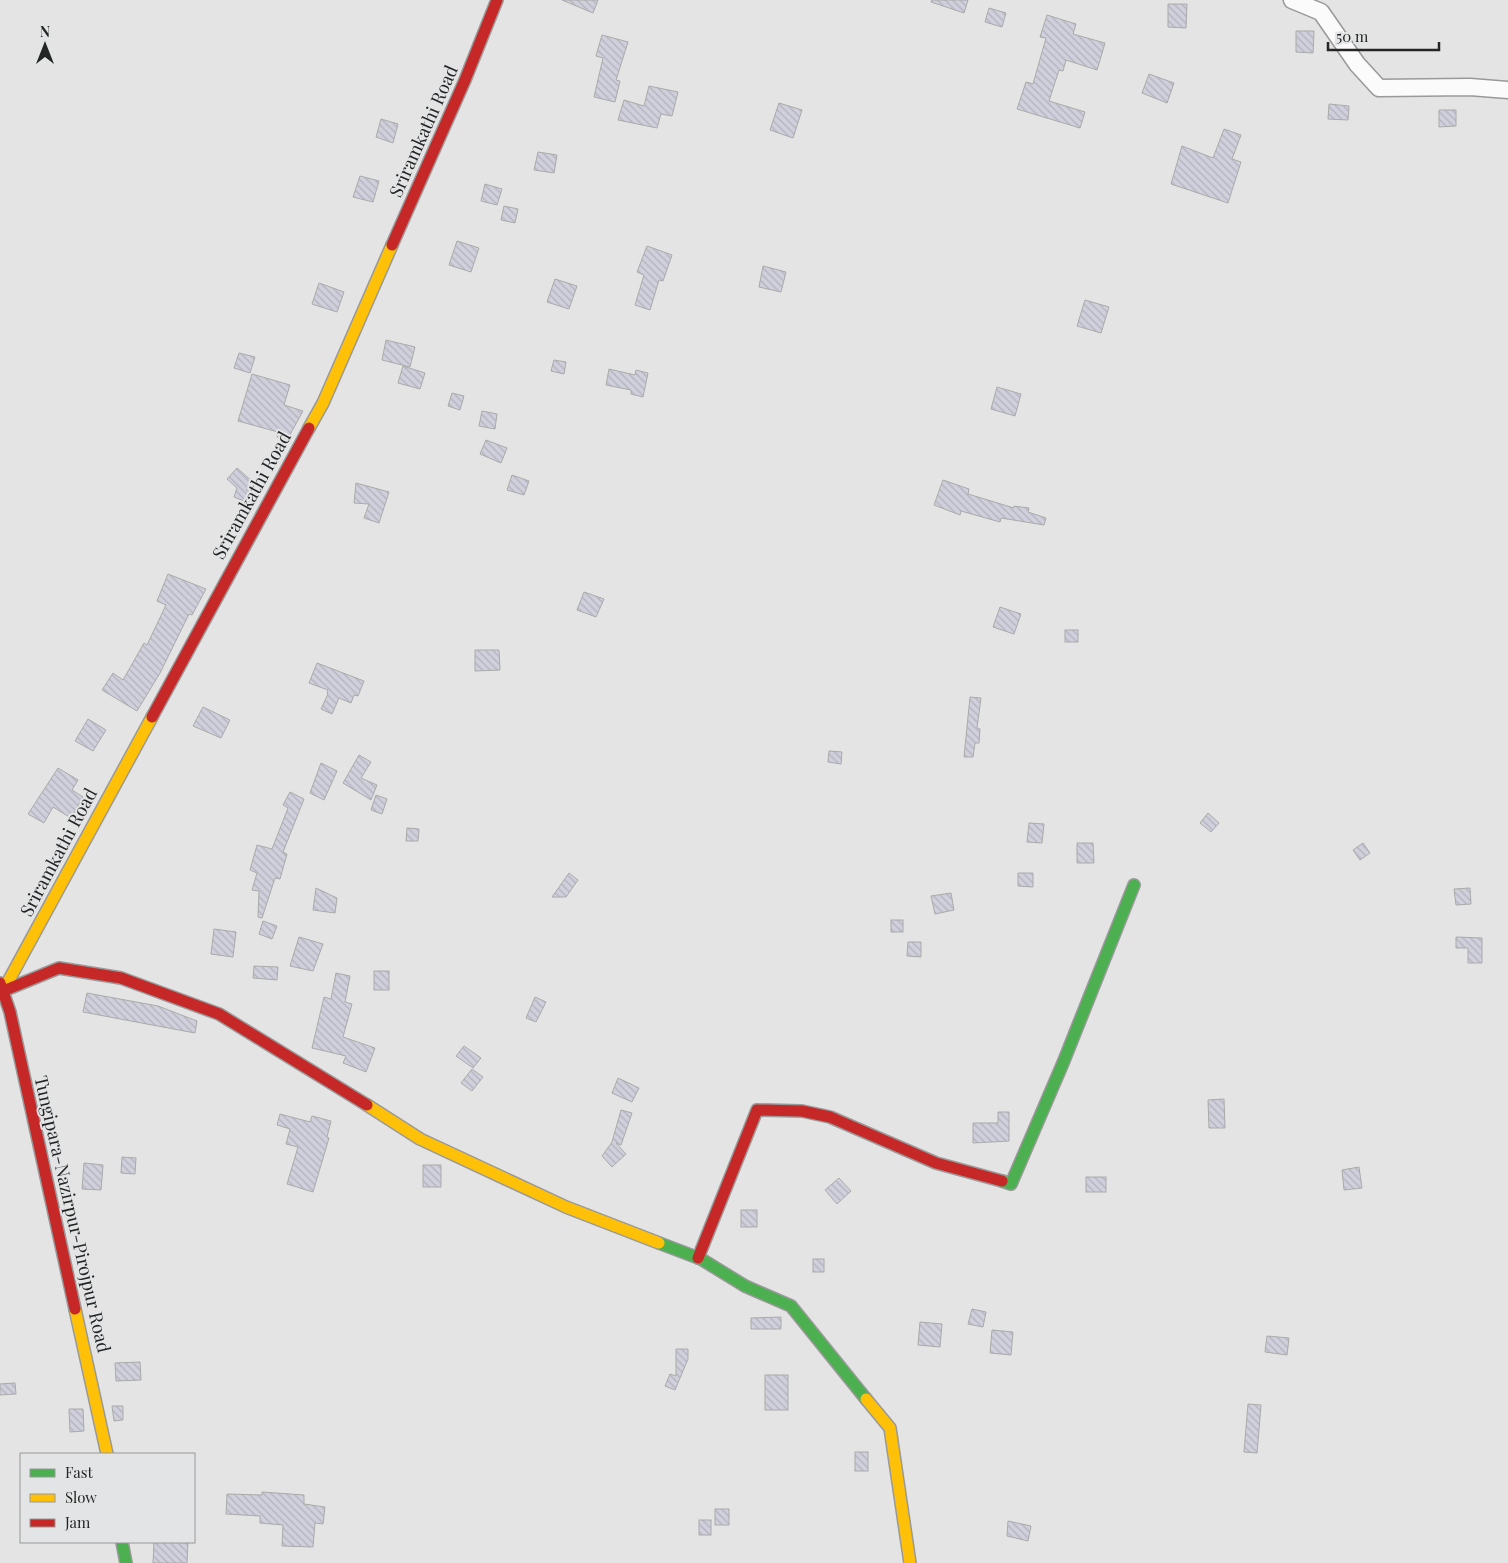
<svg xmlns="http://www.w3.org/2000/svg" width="1508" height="1563" viewBox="0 0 1508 1563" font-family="'Playfair Display',serif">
<defs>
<pattern id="building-back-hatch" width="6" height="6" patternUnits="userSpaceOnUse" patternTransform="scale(1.25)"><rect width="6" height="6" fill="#cfd0dc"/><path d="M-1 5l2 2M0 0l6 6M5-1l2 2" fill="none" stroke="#b2b2bd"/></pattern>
</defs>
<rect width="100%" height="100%" fill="#e4e4e4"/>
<g fill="url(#building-back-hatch)" stroke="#aaa">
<polygon points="562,0 598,0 593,13"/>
<polygon points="932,0 968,0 964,13 931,2"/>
<polygon points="1168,4 1187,4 1186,28 1168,27"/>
<polygon points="989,8 1006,13 1002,27 985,22"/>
<polygon points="1047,15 1076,24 1073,34 1105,43 1097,70 1066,60 1063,71 1059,70 1049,101 1085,112 1080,128 1017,109 1026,82 1033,84 1046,38 1040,37"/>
<polygon points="1296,31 1314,31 1313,53 1296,52"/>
<polygon points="602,35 628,42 616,80 620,81 615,102 594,97 603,58 596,56"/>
<polygon points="1149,74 1174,83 1167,103 1142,93"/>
<polygon points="649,86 678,92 672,116 661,114 657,128 618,120 624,100 644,106"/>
<polygon points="779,103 802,110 793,138 770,130"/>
<polygon points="1329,104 1349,106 1348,120 1328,119"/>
<polygon points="1439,110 1456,110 1456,126 1439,127"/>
<polygon points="381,119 398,124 393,143 376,137"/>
<polygon points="1224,129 1241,135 1232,159 1241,162 1228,203 1171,184 1182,146 1213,158"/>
<polygon points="538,152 557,155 554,173 534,170"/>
<polygon points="360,176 379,181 373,202 353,197"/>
<polygon points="485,184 502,189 497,205 481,201"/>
<polygon points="504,206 518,209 515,223 501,220"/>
<polygon points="457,241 479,248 471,272 449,265"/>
<polygon points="647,246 672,255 663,281 659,280 650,310 635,305 644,275 637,272"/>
<polygon points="763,266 786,272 781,292 759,287"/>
<polygon points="555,279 577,286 569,309 547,302"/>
<polygon points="319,283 344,292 337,312 312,304"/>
<polygon points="1085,300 1109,307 1101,333 1077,326"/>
<polygon points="386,340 415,347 410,367 382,360"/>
<polygon points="239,353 255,357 250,373 234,368"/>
<polygon points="554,360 566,362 564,374 551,371"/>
<polygon points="403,366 425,373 420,389 398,383"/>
<polygon points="609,369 635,375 636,370 648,373 643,397 631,394 631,390 606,385"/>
<polygon points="252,374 290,385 284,405 303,411 287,440 277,437 278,432 238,421"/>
<polygon points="997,387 1021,394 1015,416 991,409"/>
<polygon points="452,393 464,396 460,410 448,406"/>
<polygon points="482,411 497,414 495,429 479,426"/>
<polygon points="486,440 507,448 501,463 480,454"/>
<polygon points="237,468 253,482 246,490 256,493 252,504 234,497 237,488 227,479"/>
<polygon points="512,475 529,481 524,495 507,490"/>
<polygon points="943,480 969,489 968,494 1014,508 1014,506 1029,508 1028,512 1046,518 1044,525 1001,518 1000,522 961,511 960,515 934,505"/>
<polygon points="356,483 389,492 379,523 364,518 369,504 354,503"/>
<polygon points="168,574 206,589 192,615 189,614 160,673 137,711 102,690 113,673 123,680 144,643 147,645 166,605 157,601"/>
<polygon points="584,592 604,599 596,617 577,610"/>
<polygon points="1000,607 1021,614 1014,634 993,627"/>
<rect x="1065" y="630" width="13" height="12"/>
<polygon points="475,650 499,650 500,670 475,671"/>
<polygon points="317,663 364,681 358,696 354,695 351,703 339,698 332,714 321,709 328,694 327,693 328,690 309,683"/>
<polygon points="970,697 981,698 977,728 980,729 979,743 975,743 973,757 964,757"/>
<polygon points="203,707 230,720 221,738 193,726"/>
<polygon points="88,719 106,730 93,751 75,741"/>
<polygon points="829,751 842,752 841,764 828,762"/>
<polygon points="359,755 371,762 361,778 377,785 371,800 343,783"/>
<polygon points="321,763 337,771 324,800 310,793"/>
<polygon points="58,768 78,780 72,790 83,797 71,818 53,807 44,823 28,814"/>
<polygon points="290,792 304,799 283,852 287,854 280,879 275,878 262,918 258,917 259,891 252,890 257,873 250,870 257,845 272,849 288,808 283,805"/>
<polygon points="376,795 387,799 382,814 371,810"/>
<polygon points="1208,813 1219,823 1211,832 1200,823"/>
<polygon points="1029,823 1044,824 1042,843 1027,842"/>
<polygon points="407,828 419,829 418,841 406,841"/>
<polygon points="1077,843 1093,843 1094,863 1077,863"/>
<polygon points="1363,843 1370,853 1360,860 1353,850"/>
<polygon points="569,873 578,880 566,897 552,897"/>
<polygon points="1018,873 1033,873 1033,887 1018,886"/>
<polygon points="316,888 337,898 335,913 313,910"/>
<polygon points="1470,888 1471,904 1456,905 1454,889"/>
<polygon points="951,893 954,910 935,914 931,896"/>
<rect x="891" y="920" width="12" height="12"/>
<polygon points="263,921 277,926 272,939 259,934"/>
<polygon points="214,929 236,932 233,957 211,954"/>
<polygon points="299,937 323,944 313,971 290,966"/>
<polygon points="1456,937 1482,938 1482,963 1468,963 1468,948 1456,948"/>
<polygon points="908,942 921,942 921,957 907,956"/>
<polygon points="254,966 278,967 277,980 253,978"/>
<rect x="374" y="971" width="15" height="19"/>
<polygon points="336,973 350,976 345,1002 352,1004 343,1037 375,1048 366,1072 343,1063 346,1056 312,1048 324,997 331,999"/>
<polygon points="87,993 158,1006 197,1021 195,1033 83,1012"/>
<polygon points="535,997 546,1002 536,1022 526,1018"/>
<polygon points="464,1046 481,1058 473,1068 456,1056"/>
<polygon points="472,1069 483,1077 472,1091 461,1083"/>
<polygon points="618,1078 639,1088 632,1102 612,1093"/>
<polygon points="1224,1099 1225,1128 1209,1128 1208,1100"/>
<polygon points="621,1110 632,1113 621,1145 616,1143 626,1154 612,1167 602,1156 612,1142"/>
<polygon points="998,1112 1009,1112 1009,1141 973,1143 973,1123 998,1123"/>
<polygon points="280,1114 310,1122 312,1116 331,1121 327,1137 329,1138 313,1192 287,1184 298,1147 286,1144 290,1129 277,1125"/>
<polygon points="122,1157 136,1158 135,1174 121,1173"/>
<polygon points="84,1163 103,1165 101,1190 82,1189"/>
<rect x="423" y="1165" width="18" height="22"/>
<polygon points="1359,1167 1362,1188 1344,1190 1342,1170"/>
<rect x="1086" y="1177" width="20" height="15"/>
<polygon points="839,1178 851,1191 837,1204 825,1190"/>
<rect x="741" y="1210" width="16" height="17"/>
<rect x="813" y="1259" width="11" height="13"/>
<polygon points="972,1309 986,1312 983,1327 968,1324"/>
<polygon points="781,1317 781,1329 751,1329 751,1318"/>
<polygon points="920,1322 942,1324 940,1347 918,1345"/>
<polygon points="992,1330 1013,1332 1011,1355 990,1353"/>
<polygon points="1267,1336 1289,1338 1287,1355 1265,1352"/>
<polygon points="676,1349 688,1349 688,1359 675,1390 665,1386 670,1374 676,1376"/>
<polygon points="140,1362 141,1380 116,1381 115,1363"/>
<rect x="765" y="1375" width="23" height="35"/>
<polygon points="15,1383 16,1394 0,1395 0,1384"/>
<polygon points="1248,1404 1261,1405 1257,1453 1244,1452"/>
<polygon points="112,1406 123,1406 123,1420 114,1421"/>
<polygon points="69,1409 83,1409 84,1431 70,1432"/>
<rect x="855" y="1452" width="13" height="19"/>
<polygon points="262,1492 304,1495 304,1504 325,1507 323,1524 315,1523 313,1547 282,1546 283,1525 260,1523 260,1516 226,1514 227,1494 262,1495"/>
<rect x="715" y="1509" width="14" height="16"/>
<rect x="699" y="1520" width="12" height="15"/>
<polygon points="1008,1521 1031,1526 1028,1541 1007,1536"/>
<polygon points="154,1542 188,1542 187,1563 153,1563"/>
</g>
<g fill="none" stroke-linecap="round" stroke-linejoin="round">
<defs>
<polyline id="street" points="1292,0 1321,12 1357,64 1379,88 1470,87 1508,90"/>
<g id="fast">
<polyline points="1002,1181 1011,1184 1063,1063 1134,885"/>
<polyline points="659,1243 701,1259 745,1286 791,1306 866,1399"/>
<polyline points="122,1542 126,1563"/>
</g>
<g id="slow">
<polyline points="309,428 323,403 392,245"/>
<polyline points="3,991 152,717"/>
<polyline points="367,1105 420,1139 566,1207 659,1243"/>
<polyline points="75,1309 107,1454"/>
<polyline points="866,1399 890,1428 910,1563"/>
</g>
<g id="jam">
<polyline points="392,245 465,80 497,0"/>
<polyline points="152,717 309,428"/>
<polyline points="0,983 10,1012 75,1309"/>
<polyline points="3,991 59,968 121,978 219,1014 367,1105"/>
<polyline points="698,1258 757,1110 802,1111 830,1117 936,1163 1002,1181"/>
</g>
</defs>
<use href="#street" stroke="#999" stroke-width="19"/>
<use href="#fast" stroke="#999" stroke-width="14"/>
<use href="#slow" stroke="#999" stroke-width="14"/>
<use href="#jam" stroke="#999" stroke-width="14"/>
<use href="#street" stroke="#fbfbfb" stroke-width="16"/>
<use href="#fast" stroke="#4caf50" stroke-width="11"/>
<use href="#slow" stroke="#ffc107" stroke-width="11"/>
<use href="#jam" stroke="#c62828" stroke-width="11"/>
</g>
<g text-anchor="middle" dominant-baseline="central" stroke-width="4" stroke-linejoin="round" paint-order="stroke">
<g font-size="18" fill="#242525" stroke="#e3e4e5">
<text transform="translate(423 131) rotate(-66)">Sriramkathi Road</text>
<text transform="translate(251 495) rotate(-61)">Sriramkathi Road</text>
<text transform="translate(58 852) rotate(-62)">Sriramkathi Road</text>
<text transform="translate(73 1214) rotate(77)">Tungipara-Nazirpur-Pirojpur Road</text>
</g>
</g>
<rect x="20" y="1453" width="175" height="90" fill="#e3e4e5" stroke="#979898"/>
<rect x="30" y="1469" width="25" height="8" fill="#4caf50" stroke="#979898"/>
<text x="65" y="1478" font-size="15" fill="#242525">Fast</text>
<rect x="30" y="1494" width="25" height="8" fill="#ffc107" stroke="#979898"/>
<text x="65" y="1503" font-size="15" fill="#242525">Slow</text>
<rect x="30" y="1519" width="25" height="8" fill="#c62828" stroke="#979898"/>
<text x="65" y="1528" font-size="15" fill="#242525">Jam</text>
<g transform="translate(45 45)" stroke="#e3e4e5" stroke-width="4" paint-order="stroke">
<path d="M0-4L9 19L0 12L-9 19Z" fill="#242525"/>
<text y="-8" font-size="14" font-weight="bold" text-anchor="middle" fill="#242525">N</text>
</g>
<path d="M1328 42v8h111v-8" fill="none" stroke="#242525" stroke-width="2.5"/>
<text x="1336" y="42" font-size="15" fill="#242525" stroke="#e3e4e5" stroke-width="4" paint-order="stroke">50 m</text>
</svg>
